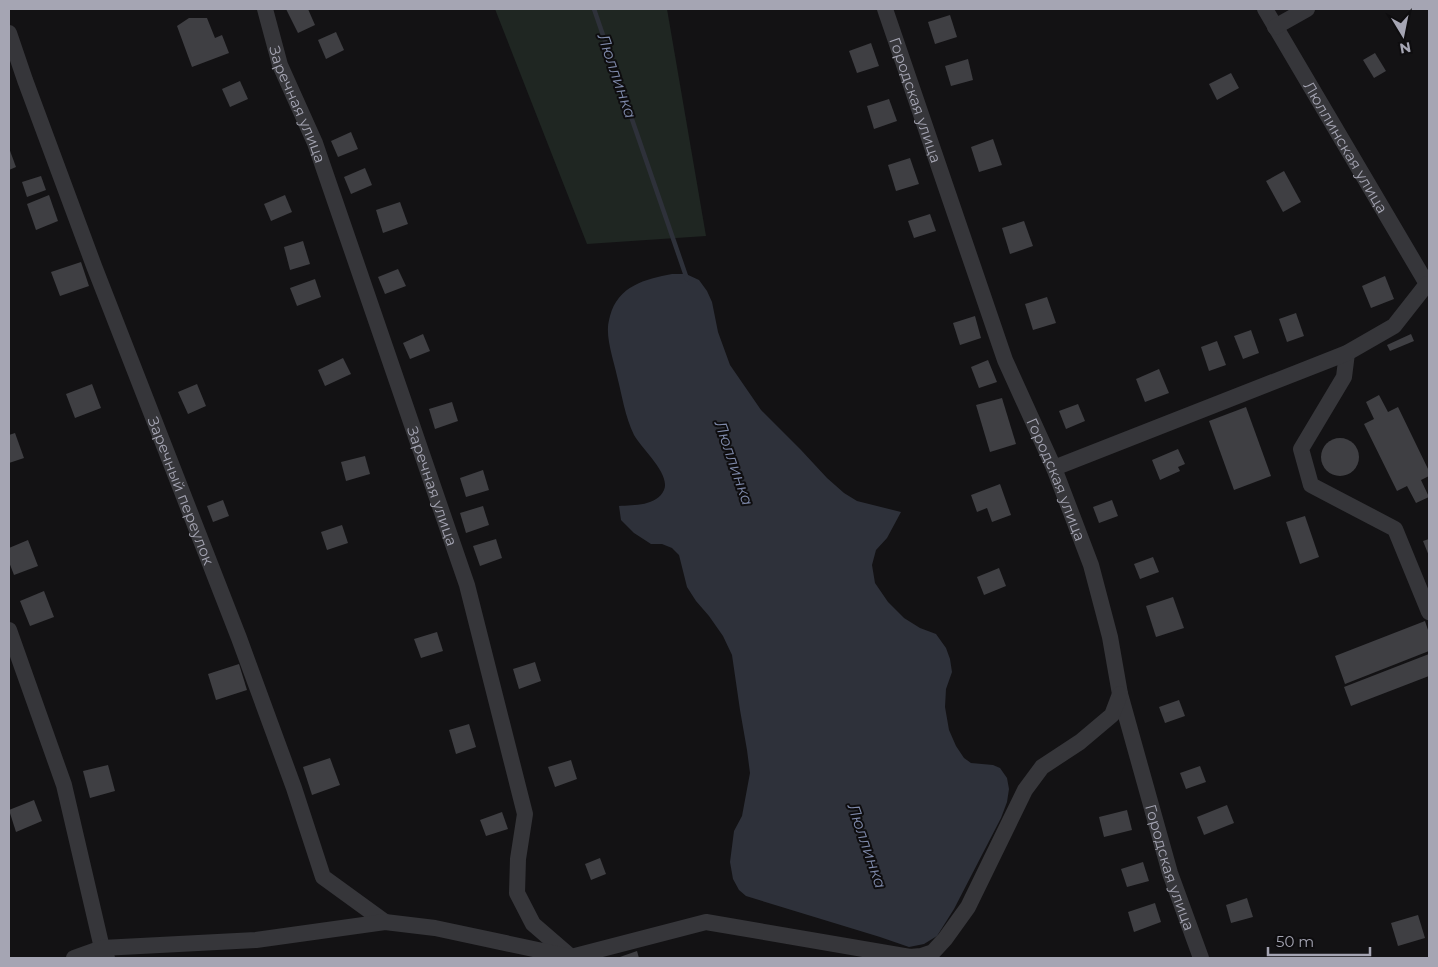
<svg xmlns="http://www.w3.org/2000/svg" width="1438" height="967" viewBox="0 0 1438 967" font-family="Montserrat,sans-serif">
<rect width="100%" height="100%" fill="#131214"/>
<polygon fill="#1f2622" points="495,9 667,9 706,236 587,244"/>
<path fill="#2e313a" d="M672 274H686L699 280 707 291 712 302 718 332 730 365 761 410 801 450 827 478 844 493 857 501 901 512 887 538 876 550 872 565 875 583 888 602 904 618 920 628 936 634 946 648 950 659 952 672 946 689 945 707 949 730 956 746 964 758 971 763 993 765 1000 768 1007 778 1009 789 1007 802 1001 818 954 909 937 936 924 944 909 947 880 937 746 896 739 890 733 879 730 862 734 831 742 816 750 773 747 750 740 710 732 655 723 636 709 616 696 601 687 587 679 555 672 548 662 544H651L634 533 621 520 619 506C634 505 657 506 664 490 671 474 641 448 634 435 625 417 622 395 617 376 614 362 607 342 608 327 608 324 609 320 610 316 618 286 645 279 672 274Z"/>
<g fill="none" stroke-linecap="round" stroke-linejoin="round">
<polyline stroke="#2e313a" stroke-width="4.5" points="594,9 687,279"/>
</g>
<g fill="#3f3f43">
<polygon points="286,9 308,9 315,25 298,33"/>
<polygon points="950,15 957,37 935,44 928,22"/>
<polygon points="189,18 207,18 215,38 222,35 229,53 192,67 177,26"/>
<polygon points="336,32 344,50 326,59 318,40"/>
<polygon points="871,43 879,66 857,73 849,51"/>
<polygon points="1375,53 1386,71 1374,78 1363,60"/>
<polygon points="968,59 973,80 951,86 945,66"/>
<polygon points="1231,73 1239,88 1217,100 1209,84"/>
<polygon points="240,81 248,99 230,107 222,89"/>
<polygon points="889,99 897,121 874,129 867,106"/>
<polygon points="351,132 358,149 338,157 331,141"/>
<polygon points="993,139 1002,165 979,172 971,147"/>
<polygon points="9,148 16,167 9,170"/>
<polygon points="910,158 919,184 896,191 888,165"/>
<polygon points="365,168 372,185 351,194 344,177"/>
<polygon points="1284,171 1301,202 1283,212 1266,181"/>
<polygon points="41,176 46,190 27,197 22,182"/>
<polygon points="49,195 58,221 36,230 27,204"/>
<polygon points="285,195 292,212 271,221 264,204"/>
<polygon points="400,202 408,224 383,233 376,210"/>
<polygon points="930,214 936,231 914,238 908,221"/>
<polygon points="1024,221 1033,246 1010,254 1002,228"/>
<polygon points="303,241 310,264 290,270 284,247"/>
<polygon points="81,262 89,286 60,296 51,272"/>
<polygon points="398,269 406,286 385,294 378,277"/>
<polygon points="1385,276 1394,299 1371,308 1362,286"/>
<polygon points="315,279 321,297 297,306 290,288"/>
<polygon points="1047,297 1056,323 1033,330 1025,304"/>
<polygon points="1296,313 1304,336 1287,342 1279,319"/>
<polygon points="975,316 981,338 960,345 953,323"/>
<polygon points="1251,330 1259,353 1243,359 1234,336"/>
<polygon points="423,334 430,351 410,359 403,343"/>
<polygon points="1411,334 1414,341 1390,351 1387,345"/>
<polygon points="1217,341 1226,365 1209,371 1201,347"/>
<polygon points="343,358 351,374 325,386 318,370"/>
<polygon points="988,360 997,382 979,388 971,367"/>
<polygon points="1159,369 1169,393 1145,402 1136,379"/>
<polygon points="92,384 101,408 75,418 66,394"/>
<polygon points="197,384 206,406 188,414 178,392"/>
<polygon points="1379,395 1388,412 1398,407 1429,471 1429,476 1421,480 1429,497 1416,503 1407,486 1397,491 1364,424 1374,419 1366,402"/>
<polygon points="1002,398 1016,444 990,452 976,405"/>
<polygon points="452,402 458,421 435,429 429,409"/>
<polygon points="1078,404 1085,421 1066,429 1059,411"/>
<polygon points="1246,407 1271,476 1234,490 1209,421"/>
<polygon points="15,433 24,458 9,463 9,435"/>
<circle cx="1340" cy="457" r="19"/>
<polygon points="1178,449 1185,464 1178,467 1180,471 1160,480 1152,460"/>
<polygon points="365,456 370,474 346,481 341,462"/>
<polygon points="483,470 489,490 466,497 460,478"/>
<polygon points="1000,484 1011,515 992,522 987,508 977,512 971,495"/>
<polygon points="223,500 229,516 213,522 207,506"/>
<polygon points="1112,500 1118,516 1099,523 1093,507"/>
<polygon points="483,506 489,525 466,533 460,513"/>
<polygon points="1305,516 1319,557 1300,564 1286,522"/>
<polygon points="342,525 348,543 327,550 321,532"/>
<polygon points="496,539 502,558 480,566 473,546"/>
<polygon points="1429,539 1429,556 1423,541"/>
<polygon points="28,540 38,566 14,575 9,562 9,548"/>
<polygon points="1153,557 1159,572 1140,579 1134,564"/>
<polygon points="999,568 1006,586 984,595 977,577"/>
<polygon points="44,591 54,617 30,626 20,601"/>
<polygon points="1173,597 1184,628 1156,637 1146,606"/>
<polygon points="1425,621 1429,633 1429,651 1345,684 1335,656"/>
<polygon points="437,632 443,651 421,658 414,639"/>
<polygon points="1429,654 1429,676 1351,706 1344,687"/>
<polygon points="535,662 541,681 519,689 513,669"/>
<polygon points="239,664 247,690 216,700 208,674"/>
<polygon points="1179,700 1185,716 1165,723 1159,707"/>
<polygon points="469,724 476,747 456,754 449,730"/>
<polygon points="330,758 340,785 312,795 303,767"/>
<polygon points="571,760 577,779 555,787 548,767"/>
<polygon points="108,765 115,791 90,798 83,771"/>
<polygon points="1200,766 1206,782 1186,789 1180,773"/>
<polygon points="34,800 42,821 16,832 9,810"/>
<polygon points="1227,805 1234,823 1204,835 1197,817"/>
<polygon points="1127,810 1132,830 1104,837 1099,817"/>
<polygon points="502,812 508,829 486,836 480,820"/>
<polygon points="600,858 606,874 591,880 585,864"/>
<polygon points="1143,862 1149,881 1127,887 1121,869"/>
<polygon points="1247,898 1253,917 1231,923 1226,905"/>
<polygon points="1155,903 1161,922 1134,932 1128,912"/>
<polygon points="1418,915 1425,938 1398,946 1391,923"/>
<polygon points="637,951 639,958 617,958"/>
</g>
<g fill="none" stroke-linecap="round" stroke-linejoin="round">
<g stroke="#36363a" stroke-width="16">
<path id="s1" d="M265 9 280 65 315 143 467 585 525 814 518 859 517 893 533 924 570 956"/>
<path id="s2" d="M885 9 1005 360 1054 468 1091 565 1110 637 1120 694 1170 873 1201 958"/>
<path id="s3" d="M1265 9 1427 284"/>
<polyline points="1275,27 1307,9"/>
<path id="s4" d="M9 33 25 80 94 266 239 638 294 788 323 877 385 922"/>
<polyline points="1347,353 1344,377 1301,449 1311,485 1395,529 1429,612"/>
<polyline points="1054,468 1347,353 1394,326 1427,284 1429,285"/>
<polyline points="9,630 64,785 102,948 107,958"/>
<polyline points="74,958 102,948 256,940 385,922 435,928 571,957 706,922 910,957 921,956 933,952 945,939 968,907 1025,790 1042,767 1080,742 1112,715 1120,694"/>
</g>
</g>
<g text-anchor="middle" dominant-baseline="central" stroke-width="4" stroke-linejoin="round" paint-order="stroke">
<g font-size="15" fill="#a5a5b3" stroke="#0e0d0f">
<text stroke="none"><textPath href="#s2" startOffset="96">Городская улица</textPath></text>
<text stroke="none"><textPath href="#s1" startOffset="101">Заречная улица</textPath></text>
<text stroke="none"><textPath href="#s3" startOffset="160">Люллинская улица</textPath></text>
<text stroke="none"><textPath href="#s2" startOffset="501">Городская улица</textPath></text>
<text stroke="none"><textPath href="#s1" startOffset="506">Заречная улица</textPath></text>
<text stroke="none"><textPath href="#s4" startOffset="489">Заречный переулок</textPath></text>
<text stroke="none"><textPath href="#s2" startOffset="906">Городская улица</textPath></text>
</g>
<g font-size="16" font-style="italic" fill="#7f8aab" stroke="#0e0d0f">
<text transform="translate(617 76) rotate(71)">Люллинка</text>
<text transform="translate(734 463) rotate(71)">Люллинка</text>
<text transform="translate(867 846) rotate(71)">Люллинка</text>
</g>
</g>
<rect width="1438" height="967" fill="none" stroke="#a5a5b3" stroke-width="20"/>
<g transform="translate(1403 35) rotate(170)" stroke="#0e0d0f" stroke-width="4" paint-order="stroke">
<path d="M0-4L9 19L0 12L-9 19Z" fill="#a5a5b3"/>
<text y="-8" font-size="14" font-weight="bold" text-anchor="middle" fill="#a5a5b3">N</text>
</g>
<path d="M1268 947v8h102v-8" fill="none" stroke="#a5a5b3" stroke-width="2.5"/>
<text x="1276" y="947" font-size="15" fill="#a5a5b3" stroke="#0e0d0f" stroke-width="4" paint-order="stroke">50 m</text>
</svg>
